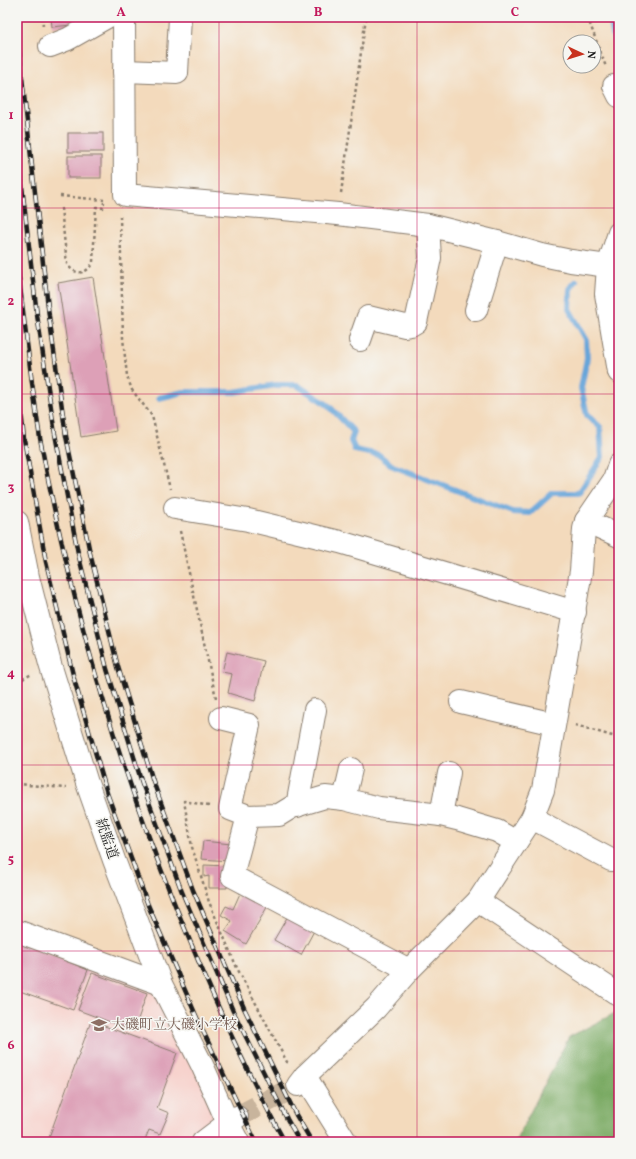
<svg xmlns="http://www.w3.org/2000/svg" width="636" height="1159" viewBox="0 0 636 1159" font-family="Vollkorn,'Noto Serif JP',serif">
<rect width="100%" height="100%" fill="#f6f6f2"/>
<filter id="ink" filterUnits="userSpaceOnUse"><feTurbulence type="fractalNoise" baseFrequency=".025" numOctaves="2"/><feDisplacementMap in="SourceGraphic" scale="8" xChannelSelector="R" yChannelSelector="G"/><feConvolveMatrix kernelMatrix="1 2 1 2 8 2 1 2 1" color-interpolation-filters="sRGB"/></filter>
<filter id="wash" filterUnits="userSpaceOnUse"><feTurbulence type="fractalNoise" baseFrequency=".012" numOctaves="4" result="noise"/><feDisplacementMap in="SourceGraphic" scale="16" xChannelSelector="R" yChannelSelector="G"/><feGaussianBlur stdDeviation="0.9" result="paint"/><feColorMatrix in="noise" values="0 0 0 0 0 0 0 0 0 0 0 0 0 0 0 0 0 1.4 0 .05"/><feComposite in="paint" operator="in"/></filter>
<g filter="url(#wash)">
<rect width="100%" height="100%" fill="#f3dabc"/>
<polygon fill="#f7d0ca" points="17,931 161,984 228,1123 203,1142 17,1142"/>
<polygon fill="#7aaa63" stroke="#4b6340" points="619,1011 619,1142 515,1142 569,1037"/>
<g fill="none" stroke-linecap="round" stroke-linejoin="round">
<g stroke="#68a5d9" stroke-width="6">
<polyline points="610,17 619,65"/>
<polyline points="159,398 183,392 234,392 276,385 297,385 328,405 354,432 351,441 355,450 379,455 393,466 513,512 530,513 552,493 579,493 602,457 600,427 587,415 581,388 587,358 586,339 569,309 570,289 576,281"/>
</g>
</g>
<g id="blocks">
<g fill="#dda0b7">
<polygon points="51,17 71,17 71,25 52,27"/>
<rect x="68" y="133" width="35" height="19"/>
<rect x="68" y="156" width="33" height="22"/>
<polygon points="93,277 116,431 81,437 58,283"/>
<polygon points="227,652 264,661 255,701 228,693 232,674 222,672"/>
<polygon points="203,841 231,844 229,861 201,859"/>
<polygon points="204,865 228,866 227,888 209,888 209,876 204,877"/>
<polygon points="242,889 270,902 246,944 225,931 232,921 221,915 226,906 233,909"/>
<polygon points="289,914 315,929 301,955 274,940"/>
<polygon points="17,941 88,970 73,1010 17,990"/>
<polygon points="92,973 147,993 134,1031 78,1010"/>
<polygon points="91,1021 177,1053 157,1108 169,1113 160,1134 149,1130 144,1142 52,1142 48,1140"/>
</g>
</g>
</g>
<g filter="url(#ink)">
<use href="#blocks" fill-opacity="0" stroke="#887b6c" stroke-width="1"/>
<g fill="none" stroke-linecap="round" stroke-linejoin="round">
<polyline stroke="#c8b49c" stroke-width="22" stroke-dasharray="22 11" stroke-linecap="butt" points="237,1117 298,1085"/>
<defs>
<g id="minor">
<polyline points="124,17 125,195 338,214 428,225 497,242 542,255 571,261 608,266"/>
<polyline points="50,46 68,39 107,17"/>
<polyline points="124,71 177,73 180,17"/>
<polyline points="614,86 619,96"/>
<polyline points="619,233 608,266 606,294 619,372"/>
<polyline points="476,310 497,242"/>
<polyline points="360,340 368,317 405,326 411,325 416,322 430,258 428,225"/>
<polyline points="175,508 248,520 340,542 575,612"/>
<polyline points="586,521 619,536"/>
<polyline points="17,522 28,577 50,664 87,783 114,860 161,984 202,1065 228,1123 238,1142"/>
<polyline points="461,702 554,724"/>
<polyline points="221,718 249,725 230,809 248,816 279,815 292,807 325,797 344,799 379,808 441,815 457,819 497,831 516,842"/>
<polyline points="344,799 351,769"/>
<polyline points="297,806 315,710"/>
<polyline points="441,815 449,773"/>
<polyline points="248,816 232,876 409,970"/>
<polyline points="532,818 611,860"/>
<polyline points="478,901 619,995"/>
<polyline points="17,931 161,984"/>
<polyline points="305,1076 346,1142"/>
<polyline points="298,1085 305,1076 376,1008 409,970 478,901 532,818 543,790 581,571 584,529 586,521 614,480 619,465"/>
<polyline points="203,1142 228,1123 237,1117"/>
</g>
</defs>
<use href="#minor" stroke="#887b6c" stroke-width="24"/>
<g stroke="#887b6c" stroke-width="2.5" stroke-dasharray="3 3" stroke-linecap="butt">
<polyline points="42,17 43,26"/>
<polyline points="589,17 590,24 606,67"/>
<polyline points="341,193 366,17"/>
<polyline points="60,196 104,200"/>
<path d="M61 208 67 264C75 276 87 275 93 262L96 207 103 208 104 202"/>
<polyline points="120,216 123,338 127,376 132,390 152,416 170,489"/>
<polyline points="180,531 216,698"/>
<polyline points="17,682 32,674"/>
<polyline points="575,725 619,738"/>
<polyline points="17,783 27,785 66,788"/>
<polyline points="209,806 184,801 192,847 209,902 237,968 287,1062 290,1063"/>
</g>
<use href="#minor" stroke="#fff" stroke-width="22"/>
<defs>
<g id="rail">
<polyline points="17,33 49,316 66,436 90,553 118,667 153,781 193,890 244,1008 296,1115 312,1142"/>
<polyline points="17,143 37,315 55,434 78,553 107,669 142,783 182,892 233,1011 287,1119 300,1142"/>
<path d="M17 263C22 303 27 343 32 383 35 401 37 420 40 438 73 615 124 788 195 953 222 1017 251 1081 285 1142"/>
<polyline points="17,373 24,439 46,562 74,679 107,793 148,905 201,1027 256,1142"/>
</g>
</defs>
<use href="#rail" stroke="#1c1c1c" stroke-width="4.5"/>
<use href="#rail" stroke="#f6f6f2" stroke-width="3" stroke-dasharray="9" stroke-linecap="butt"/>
</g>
</g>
<path fill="none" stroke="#c2185b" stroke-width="1" stroke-opacity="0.55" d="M219 17V1142M417 17V1142M17 208H619M17 394H619M17 580H619M17 765H619M17 951H619"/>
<defs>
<symbol id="school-bare" viewBox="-9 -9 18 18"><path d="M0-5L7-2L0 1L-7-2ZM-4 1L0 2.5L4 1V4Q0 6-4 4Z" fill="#8d6e63" stroke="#f6f6f2" stroke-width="2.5" paint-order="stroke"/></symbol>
</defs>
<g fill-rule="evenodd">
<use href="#school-bare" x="88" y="1014" width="22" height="22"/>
</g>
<g text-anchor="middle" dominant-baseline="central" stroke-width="3" stroke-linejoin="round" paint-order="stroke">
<g font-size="14" fill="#1c1c1c" stroke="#f6f6f2">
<text transform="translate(106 839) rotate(71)">統監道</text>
</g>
<g font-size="14" fill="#785e54" stroke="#f6f6f2" text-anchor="start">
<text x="111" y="1025">大磯町立大磯小学校</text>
</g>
</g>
<rect width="636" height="1159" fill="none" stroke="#f6f6f2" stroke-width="44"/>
<g transform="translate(582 54) rotate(94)"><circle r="19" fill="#f6f6f2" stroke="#9f9f9c"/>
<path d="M0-3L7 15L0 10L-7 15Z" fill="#c8321e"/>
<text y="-6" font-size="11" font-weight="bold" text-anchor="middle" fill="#1c1c1c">N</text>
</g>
<rect x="22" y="22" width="592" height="1115" fill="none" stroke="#c2185b" stroke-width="1.5"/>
<g font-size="13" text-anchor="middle" font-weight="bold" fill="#c2185b">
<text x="121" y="16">A</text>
<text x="318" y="16">B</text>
<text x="515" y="16">C</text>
<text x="11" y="119">1</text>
<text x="11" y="305">2</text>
<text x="11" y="491">3</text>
<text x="11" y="677">4</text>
<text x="11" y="863">5</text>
<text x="11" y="1049">6</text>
</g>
</svg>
